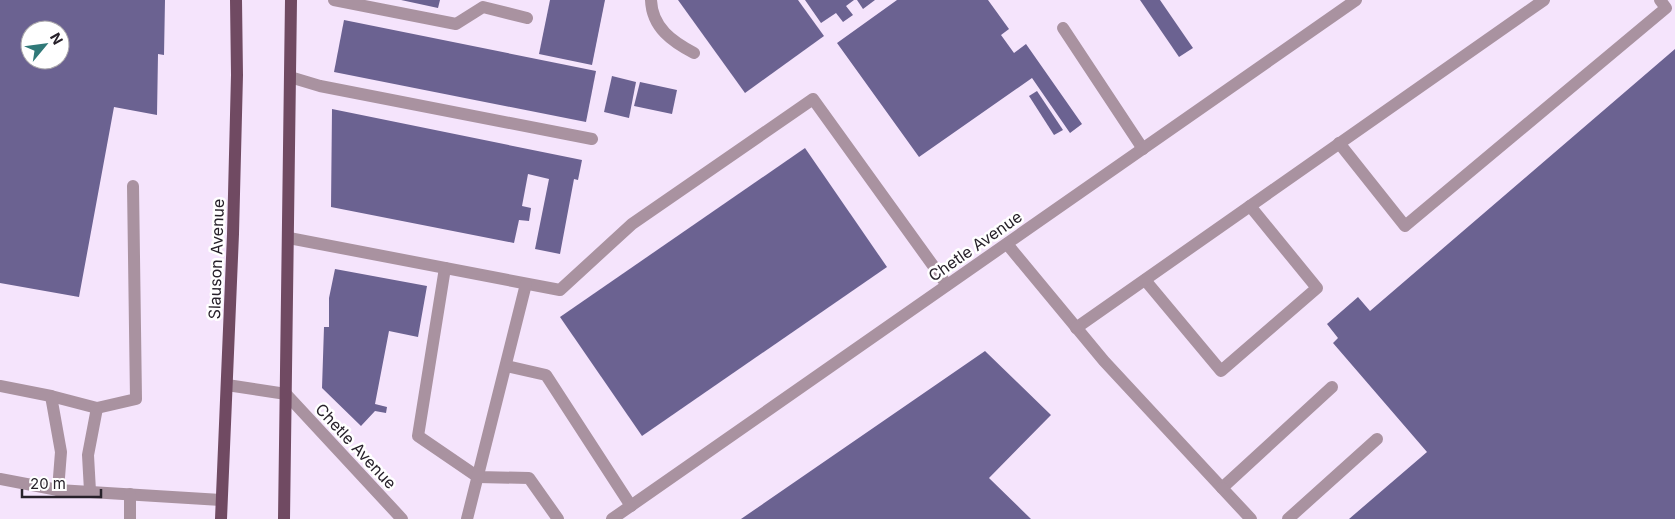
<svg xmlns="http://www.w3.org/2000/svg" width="1675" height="519" viewBox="0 0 1675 519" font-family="Inter,sans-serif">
<rect width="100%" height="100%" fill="#f5e4fc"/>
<g fill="#6b6291" fill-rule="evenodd">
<path d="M0 0H165L164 55 158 54 157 115 114 107 79 297 0 283ZM30 30H60V60H30Z"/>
<polygon points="401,0 440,0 438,8"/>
<polygon points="550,0 605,0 592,65 539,54"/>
<polygon points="678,0 798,0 824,36 745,93"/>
<polygon points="805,0 854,0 846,6 853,15 843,22 836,13 821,23"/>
<polygon points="857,0 875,0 863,9"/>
<polygon points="897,0 988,0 1009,29 1001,35 1014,53 1026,44 1082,124 1070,133 1032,78 919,157 837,43"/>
<polygon points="1140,0 1160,0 1193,48 1179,57"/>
<polygon points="344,20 596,71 586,122 334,72"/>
<polygon points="1675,49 1675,519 1349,519 1427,452 1333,343 1338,338 1327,324 1358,297 1370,311"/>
<polygon points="612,76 636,82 629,118 604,112"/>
<polygon points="640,82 677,90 672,114 634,106"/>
<polygon points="1037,91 1063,130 1054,135 1029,96"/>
<polygon points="332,109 582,160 578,180 574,179 560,254 535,249 549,179 528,174 522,206 531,208 529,221 519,220 514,243 331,207"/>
<polygon points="805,148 887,267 642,436 560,317"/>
<polygon points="335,269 427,286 418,337 389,331 375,404 387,407 386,413 375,411 361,426 322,388 324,327 329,327 329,298"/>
<polygon points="985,351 1051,415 989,478 1031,519 741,519"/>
</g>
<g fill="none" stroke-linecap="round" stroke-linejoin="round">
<g stroke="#a992a0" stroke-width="12">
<polyline points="334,0 456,24 483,7 527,18"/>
<path d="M651 0C652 28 673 42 694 53"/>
<polyline points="1063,28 1143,149"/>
<polyline points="290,77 320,86 592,139"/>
<polyline points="1339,143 1405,226 1666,8 1660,0"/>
<polyline points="289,238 560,290 632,224 813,99 947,285"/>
<polyline points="1007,244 1104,361 1222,488 1332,387"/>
<polyline points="445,268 418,436 478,477 529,478 558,519"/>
<polyline points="1145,280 1221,371 1317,288 1250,206"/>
<polyline points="1076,328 1544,0"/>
<polyline points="506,366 546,375 631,506"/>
<polyline points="227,385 286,394 402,519"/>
<polyline points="0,386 51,396 97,408 136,399 133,186"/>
<polyline points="51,396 61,452 58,490"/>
<polyline points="0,479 58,490 221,500"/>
<polyline points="1222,488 1251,519"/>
<polyline points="90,491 88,455 97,408"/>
<polyline points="130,519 130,494"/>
<polyline points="467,519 526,284"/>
<polyline points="612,519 1356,0"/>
<polyline points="1288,519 1377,439"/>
</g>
<g stroke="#704a62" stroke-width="12">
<polyline points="221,519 233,234 237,75 236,0"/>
<polyline points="284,519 291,0"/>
</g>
</g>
<g text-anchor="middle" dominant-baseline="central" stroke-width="5" stroke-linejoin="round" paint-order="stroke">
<g font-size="16" fill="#27212a" stroke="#fff">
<text transform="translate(975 246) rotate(-35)">Chetle Avenue</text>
<text transform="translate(216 259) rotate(-88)">Slauson Avenue</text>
<text transform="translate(356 446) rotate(47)">Chetle Avenue</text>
</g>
</g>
<g transform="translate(45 45) rotate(61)"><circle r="24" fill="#ffffff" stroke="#a9a6aa"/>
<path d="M0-4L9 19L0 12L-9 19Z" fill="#307978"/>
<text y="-8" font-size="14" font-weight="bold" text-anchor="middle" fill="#27212a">N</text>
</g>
<path d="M22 489v8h79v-8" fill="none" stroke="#27212a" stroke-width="2.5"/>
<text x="30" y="489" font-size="15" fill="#27212a" stroke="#ffffff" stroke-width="4" paint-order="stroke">20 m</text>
</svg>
